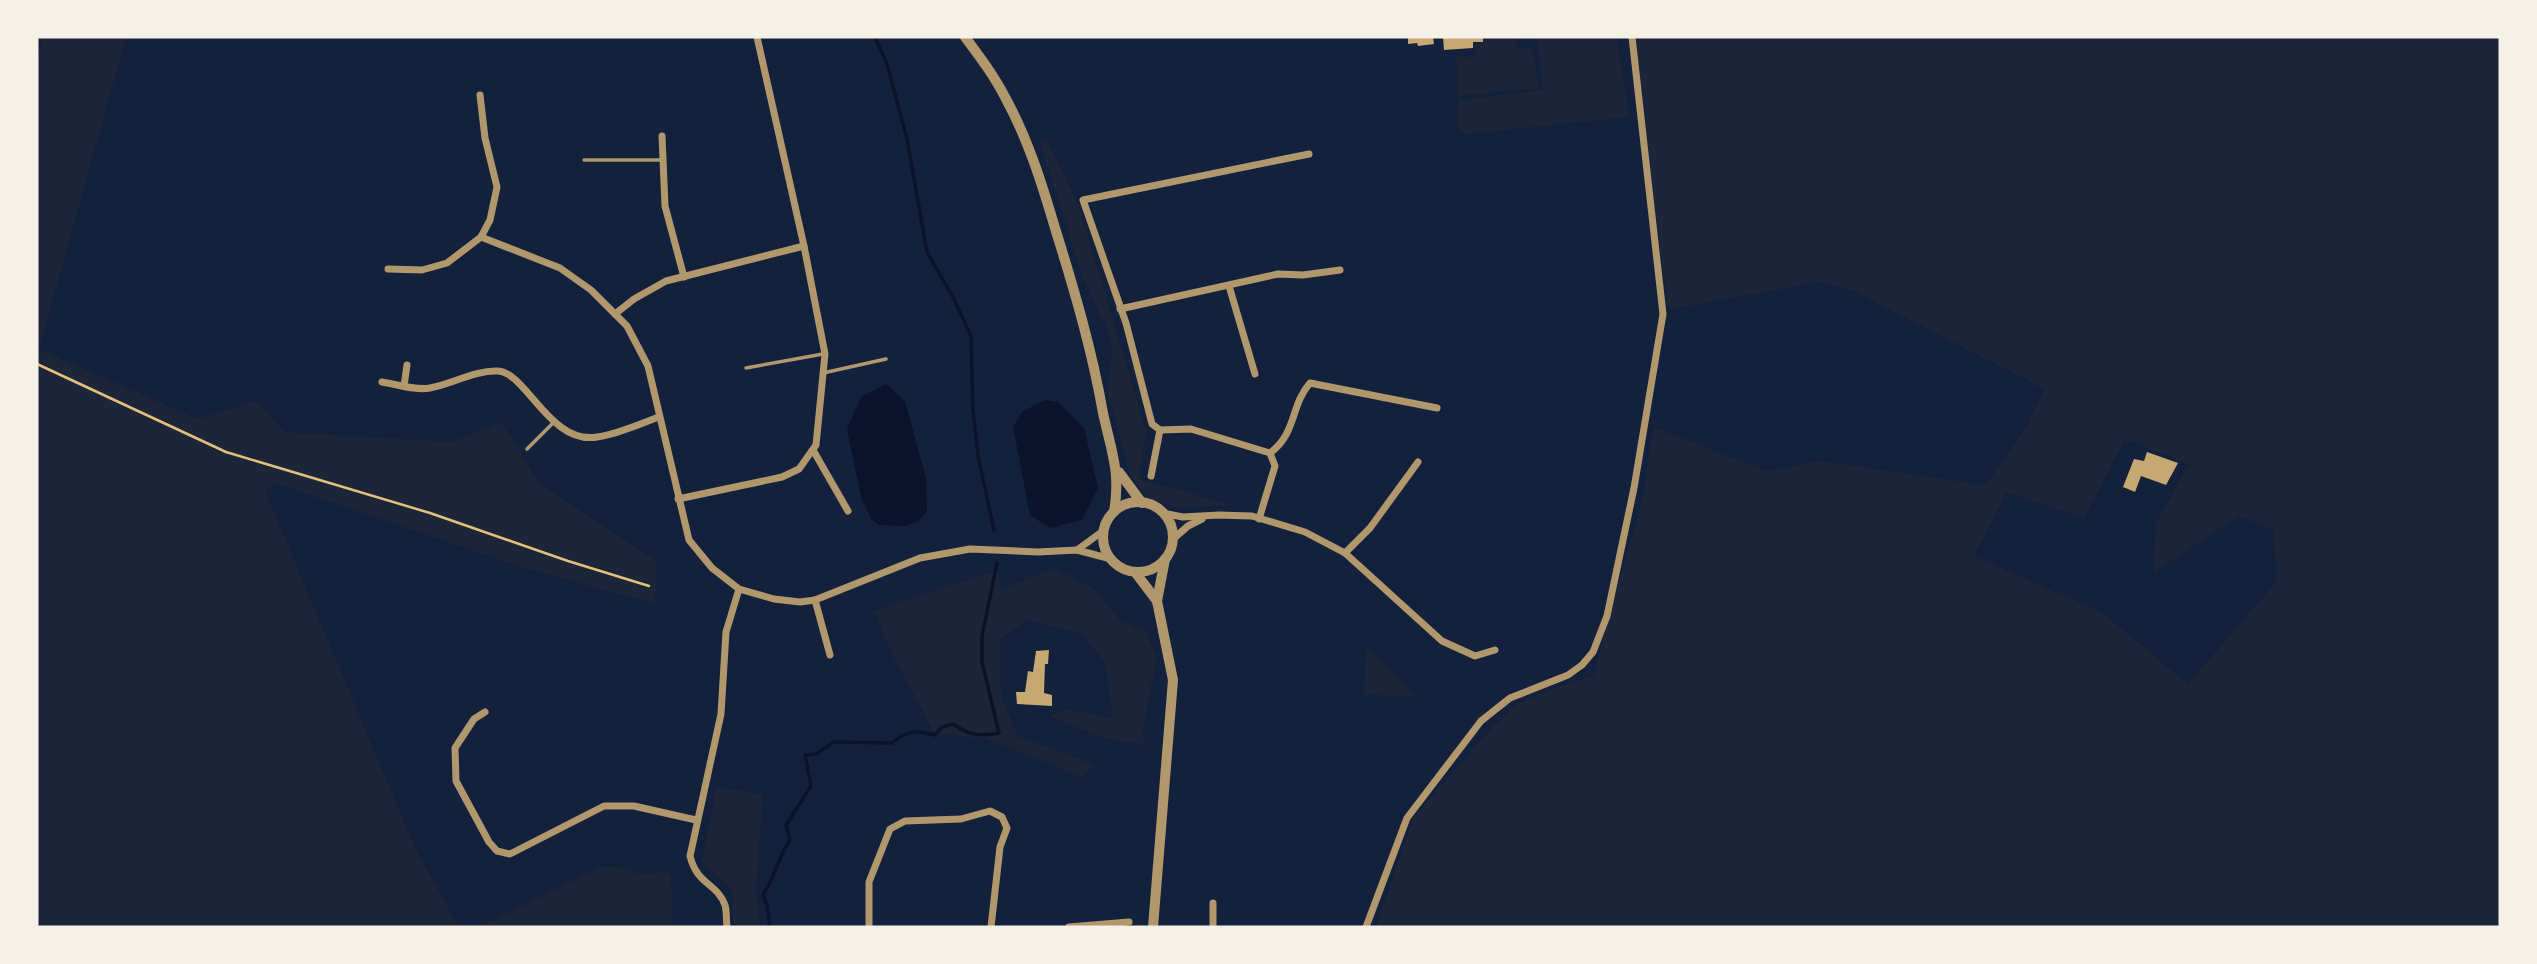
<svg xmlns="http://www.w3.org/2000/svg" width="2537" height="964" viewBox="0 0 2537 964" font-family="Rubik,sans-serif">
<rect width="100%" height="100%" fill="#14213d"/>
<g fill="#1d2539" fill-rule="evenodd">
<polygon points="43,37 126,37 39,349 198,419 256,401 285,432 452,442 501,422 541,485 657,561 655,604 515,565 275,483 265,491 415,848 459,927 37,927 37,60"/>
<polygon points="1484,37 1515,37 1516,48 1532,48 1539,88 1458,96 1456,55 1475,58 1476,44 1484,43"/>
<polygon points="1537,37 1616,37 1630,117 1467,134 1457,127 1458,100 1543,90"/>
<path d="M1635 37H2500V927H1376L1413 818 1489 731 1515 705 1549 690 1593 676 1644 493 1653 427 1767 471 1821 461 1986 485 2027 425 2044 389 1852 290 1818 282 1672 309 1667 304ZM2125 439 2189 464 2156 523 2153 573 2238 516 2273 530 2277 581 2188 684 2103 613 1974 556 2007 492 2084 518Z"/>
<polygon points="1046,138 1078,204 1146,431 1139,479 1229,504 1184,509 1149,499 1130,476 1107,388 1113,351 1106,327 1083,278 1040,143"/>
<polygon points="1054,568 1093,588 1121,621 1145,631 1157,656 1142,732 1145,745 1104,738 1050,717 1065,709 1113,718 1105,663 1082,634 1027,620 1000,639 1001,696 1018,736 1096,765 1081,777 985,738 935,734 892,654 874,611 998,570 1000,590"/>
<polygon points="1366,647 1417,696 1364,695"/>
<polygon points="716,787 763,794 756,889 760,927 734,927 732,889 702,862"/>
<polygon points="599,867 622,867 639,874 667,872 671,878 673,927 479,927"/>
</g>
<g fill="#0b132b">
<polygon points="886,384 905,401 926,478 927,511 919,521 905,526 879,525 871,519 861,497 847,429 861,397"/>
<polygon points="1045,400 1058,402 1084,428 1098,488 1082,520 1050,528 1030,515 1013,427 1023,411"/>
</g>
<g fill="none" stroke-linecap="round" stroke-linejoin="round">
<g stroke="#0b132b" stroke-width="3.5">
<polyline points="875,37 887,64 907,139 927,252 953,297 971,336 973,410 978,456 994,530"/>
<path d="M770 927 767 905 763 895C775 877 778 858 790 840L786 825 811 786 805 755 816 754 834 742 892 743C907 730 916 730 935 735L942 727 953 724C968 735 980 737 999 733L982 662V636L997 563"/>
</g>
</g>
<g fill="#c6a872">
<polygon points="1408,37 1433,37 1434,44 1418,46 1417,43 1408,44"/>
<polygon points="1443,37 1483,37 1483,42 1473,42 1473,48 1444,50"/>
<polygon points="2147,452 2178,463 2166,485 2141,476 2135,492 2123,487 2134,459 2144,461"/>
<polygon points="1049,650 1048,664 1045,664 1044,693 1052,695 1052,706 1017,704 1016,692 1025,692 1028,671 1033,672 1036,651"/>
</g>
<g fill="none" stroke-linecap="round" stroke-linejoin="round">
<polyline stroke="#e5c07b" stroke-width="2.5" points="37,364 226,452 430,513 568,561 649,586"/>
<g stroke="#b1986c" stroke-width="3.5">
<polyline points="584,160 662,160"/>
<polyline points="746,368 823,354"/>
<polyline points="823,373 886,359"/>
<polyline points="527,449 554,422"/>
</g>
<g stroke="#b1986c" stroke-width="7">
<polyline points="662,136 665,206 684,277"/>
<polyline points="481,237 560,268 591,290 627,326 648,366 689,540 712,568 739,589 774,599 800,602 815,600 920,558 970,549 1038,552 1077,550 1111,559"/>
<polyline points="388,269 422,270 447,263 481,237 490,220 497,187 485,138 480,95"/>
<polyline points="1229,286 1255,374"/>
<polyline points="1120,309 1278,274 1303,275 1340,270"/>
<polyline points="615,314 634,299 666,281 804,246"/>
<path d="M382 382C396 384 416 391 430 388 452 384 475 370 498 371 526 372 550 445 597 437 618 434 639 424 659 417"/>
<polyline points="404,386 407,365"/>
<polyline points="813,450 848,511"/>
<path d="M1270 453C1297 433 1290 406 1310 383L1437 408"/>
<polyline points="1151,476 1160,430"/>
<polyline points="678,499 782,477 799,469 816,445 825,354 804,246 757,37"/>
<polyline points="1162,513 1183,517 1219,515 1252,516 1305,532 1345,553 1442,641 1475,656 1495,650"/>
<polyline points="1259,519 1275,466 1270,453 1191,429 1160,430 1152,424 1126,323 1083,200 1309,154"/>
<polyline points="1172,540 1188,526 1202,519"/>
<polyline points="1077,550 1103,531"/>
<polyline points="1345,553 1370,528 1418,462"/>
<polyline points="815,600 830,655"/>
<polyline points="485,712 474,719 455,748 456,781 489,842 497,851 510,854 604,806 634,806 696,820"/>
<polyline points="1213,903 1213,927"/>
<path d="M727 927C726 920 727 912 725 905 717 883 697 885 690 856L721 714 726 632 739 589"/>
<polyline points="869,927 869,882 890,829 905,821 961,819 990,811 1002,817 1007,828 1000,847 991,927"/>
<polyline points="1069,927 1129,922"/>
<polyline points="1366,927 1407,818 1481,721 1510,698 1568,675 1582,665 1593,652 1607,616 1634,488 1663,314 1632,37"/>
</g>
<g stroke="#b1986c" stroke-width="10">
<path d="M965 37C980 57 995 77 1006 99 1028 139 1042 184 1055 228 1074 289 1092 350 1103 413 1111 450 1121 472 1114 512"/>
<polyline points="1119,472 1142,503"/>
<circle cx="1138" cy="537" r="35"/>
<polyline points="1135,572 1157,601"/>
<polyline points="1153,927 1173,680 1157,601 1165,559"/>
</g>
</g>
<rect width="2537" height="964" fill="none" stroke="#f6f1e7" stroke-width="77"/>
</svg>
